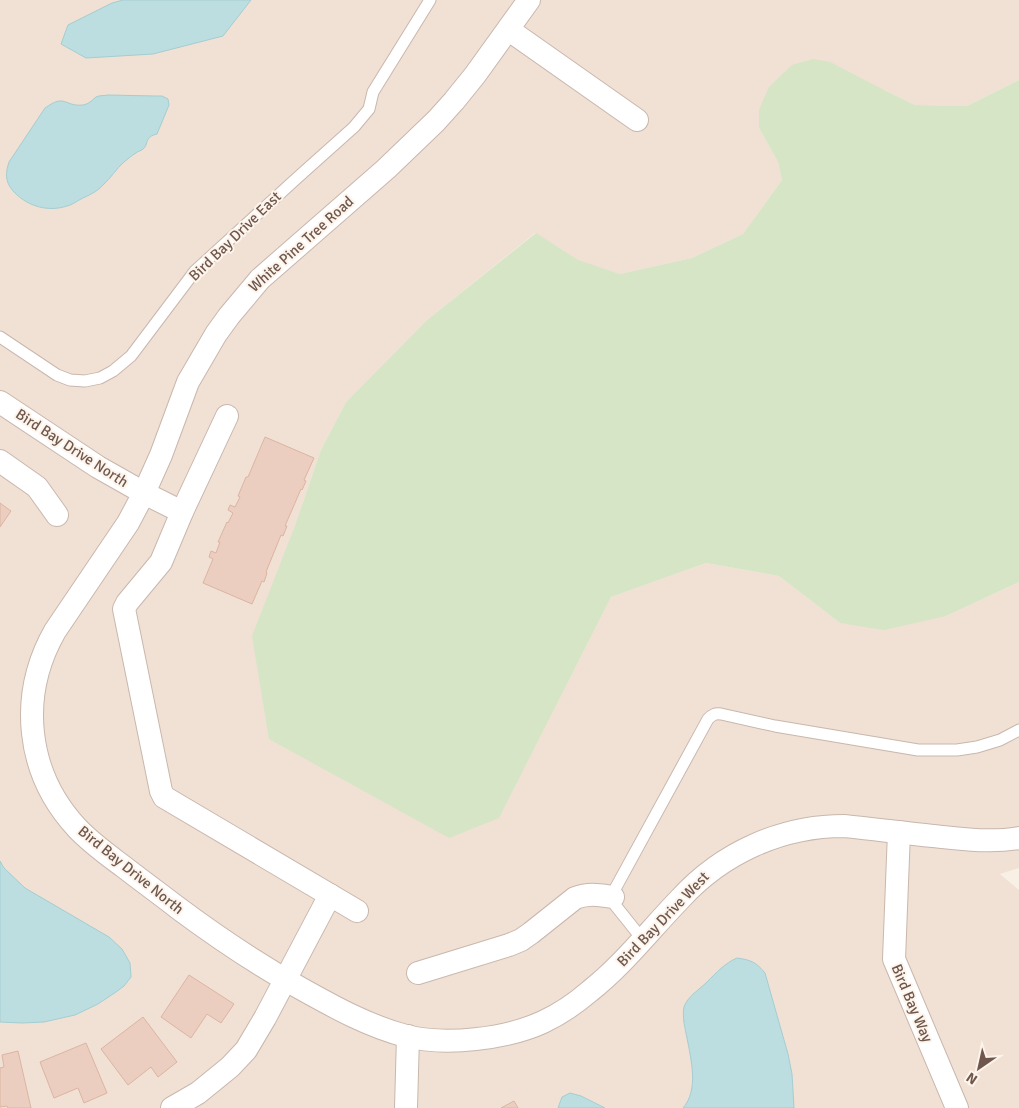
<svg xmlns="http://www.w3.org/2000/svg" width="1019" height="1108" viewBox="0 0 1019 1108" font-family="Signika,sans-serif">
<rect width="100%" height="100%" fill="#f9f0e5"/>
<polygon fill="#f0e1d4" points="0,0 1019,0 1019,80 967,106 915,105 884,90 759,128 778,162 782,180 743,234 692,258 620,274 578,261 535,233 427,320 346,402 321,450 293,531 499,817 611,597 706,563 779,576 840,623 946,616 1019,582 1019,868 1000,874 1019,890 1019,1108 0,1108"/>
<polygon fill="#d5e5c5" points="813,59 830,62 884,90 915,105 967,106 1019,80 1019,582 946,616 884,630 840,623 779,576 706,563 611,597 499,818 449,838 269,739 252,636 293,531 321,450 346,402 427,320 536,233 578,260 620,274 692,258 743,234 782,180 778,162 759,128 759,110 769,87 792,65"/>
<g fill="#bcdee0" stroke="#a4cdd1">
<polygon points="123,0 251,0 223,36 153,54 86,58 61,44 68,25 112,3"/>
<path d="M108 95 155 96H162L168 99 169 105 157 134C144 137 149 144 143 149 141 151 138 151 136 153 132 155 128 159 124 162 116 169 111 178 103 185 97 192 89 195 81 199 77 201 72 205 67 206 49 212 29 207 15 193 5 183 5 174 9 162L45 108C66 93 64 107 83 105 89 104 91 101 96 97 100 95 104 96 108 95Z"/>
<polygon points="0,861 4,868 25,888 109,937 122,949 130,963 131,977 124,986 116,992 98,1004 75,1015 44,1022 22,1023 0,1022"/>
<path d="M737 958C751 960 756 962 765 973L788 1054 792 1074 794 1108H683C699 1090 691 1059 687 1038 685 1028 682 1017 684 1007 687 997 700 989 707 982 716 973 725 963 737 958Z"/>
<polygon points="570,1093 581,1096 605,1108 558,1108 562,1097"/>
</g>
<g fill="#ebcec0" stroke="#dcb4a2">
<polygon points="265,437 314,458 304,480 306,481 302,490 301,489 285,526 287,526 283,536 281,535 266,572 267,573 264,582 262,581 252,604 203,583 213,559 209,557 211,551 216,553 220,542 218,542 227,522 228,523 233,513 228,510 230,505 235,507 240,497 238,496 246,477 248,477"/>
<polygon points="0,503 11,511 0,527"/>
<polygon points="189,975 234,1004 221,1023 207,1014 191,1038 161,1017"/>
<polygon points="143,1017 177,1062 158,1077 151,1067 128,1085 101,1049"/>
<polygon points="86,1043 107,1093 84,1103 78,1088 54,1098 40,1062"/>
<polygon points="18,1051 31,1108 8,1108 7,1106 0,1107 0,1068 4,1067 2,1055"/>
<polygon points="514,1101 518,1108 501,1108"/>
</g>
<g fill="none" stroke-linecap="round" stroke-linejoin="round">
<defs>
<g id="lane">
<polyline points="0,337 57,375 70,380 85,381 100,378 113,371 131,356 195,271 297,178 354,127 369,109 373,92 430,0"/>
<path d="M643 940 615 905 613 897 615 889 708 719C712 715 715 713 721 714L775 726 918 750H957L977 747 1000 740 1019 730"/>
</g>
<g id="street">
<path d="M529 0 475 75 454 101 436 121 386 169 260 279 229 316 216 334 188 382 161 455 144 493 128 523 55 631C18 696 26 773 77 828 91 843 108 855 124 867 142 881 160 894 178 908 217 937 257 964 300 988 334 1007 368 1026 406 1036 446 1046 506 1039 543 1022 560 1014 576 1003 590 991 624 964 650 930 680 899 722 853 781 826 844 826 874 829 903 833 933 836 961 839 991 843 1019 838"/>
<polyline points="509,30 637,120"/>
<polyline points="0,402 98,467 144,493 182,512"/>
<polyline points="227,416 182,512 161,562 127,603 124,609 161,791 164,797 357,911"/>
<polyline points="0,461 37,487 57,515"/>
<polyline points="899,832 894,959 957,1108"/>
<path d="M418 973 509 945 521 940 531 933 575 898C589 893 599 895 613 897"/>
<polyline points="172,1108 198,1093 230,1067 246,1050 265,1018 330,895"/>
<polyline points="406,1108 408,1036"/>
</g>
</defs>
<use href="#lane" stroke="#c9b7ad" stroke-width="13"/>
<use href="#street" stroke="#c9b7ad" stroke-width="24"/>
<use href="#lane" stroke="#fff" stroke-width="11"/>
<use href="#street" stroke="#fff" stroke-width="22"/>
</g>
<g text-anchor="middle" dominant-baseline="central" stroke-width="4" stroke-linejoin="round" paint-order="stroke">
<g font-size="15" fill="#6f574d" stroke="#fdf4eb">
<text transform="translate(235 236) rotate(-44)">Bird Bay Drive East</text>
<text transform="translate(301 244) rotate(-42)">White Pine Tree Road</text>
<text transform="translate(72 448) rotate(33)">Bird Bay Drive North</text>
<text transform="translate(131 870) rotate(39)">Bird Bay Drive North</text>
<text transform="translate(663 919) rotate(-46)">Bird Bay Drive West</text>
<text transform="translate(912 1003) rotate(67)">Bird Bay Way</text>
</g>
</g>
<g transform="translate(979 1068) rotate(214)" stroke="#fdf4eb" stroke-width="4" paint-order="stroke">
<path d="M0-4L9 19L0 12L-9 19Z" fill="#6f574d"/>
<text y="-8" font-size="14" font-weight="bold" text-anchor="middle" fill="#6f574d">N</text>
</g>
</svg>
